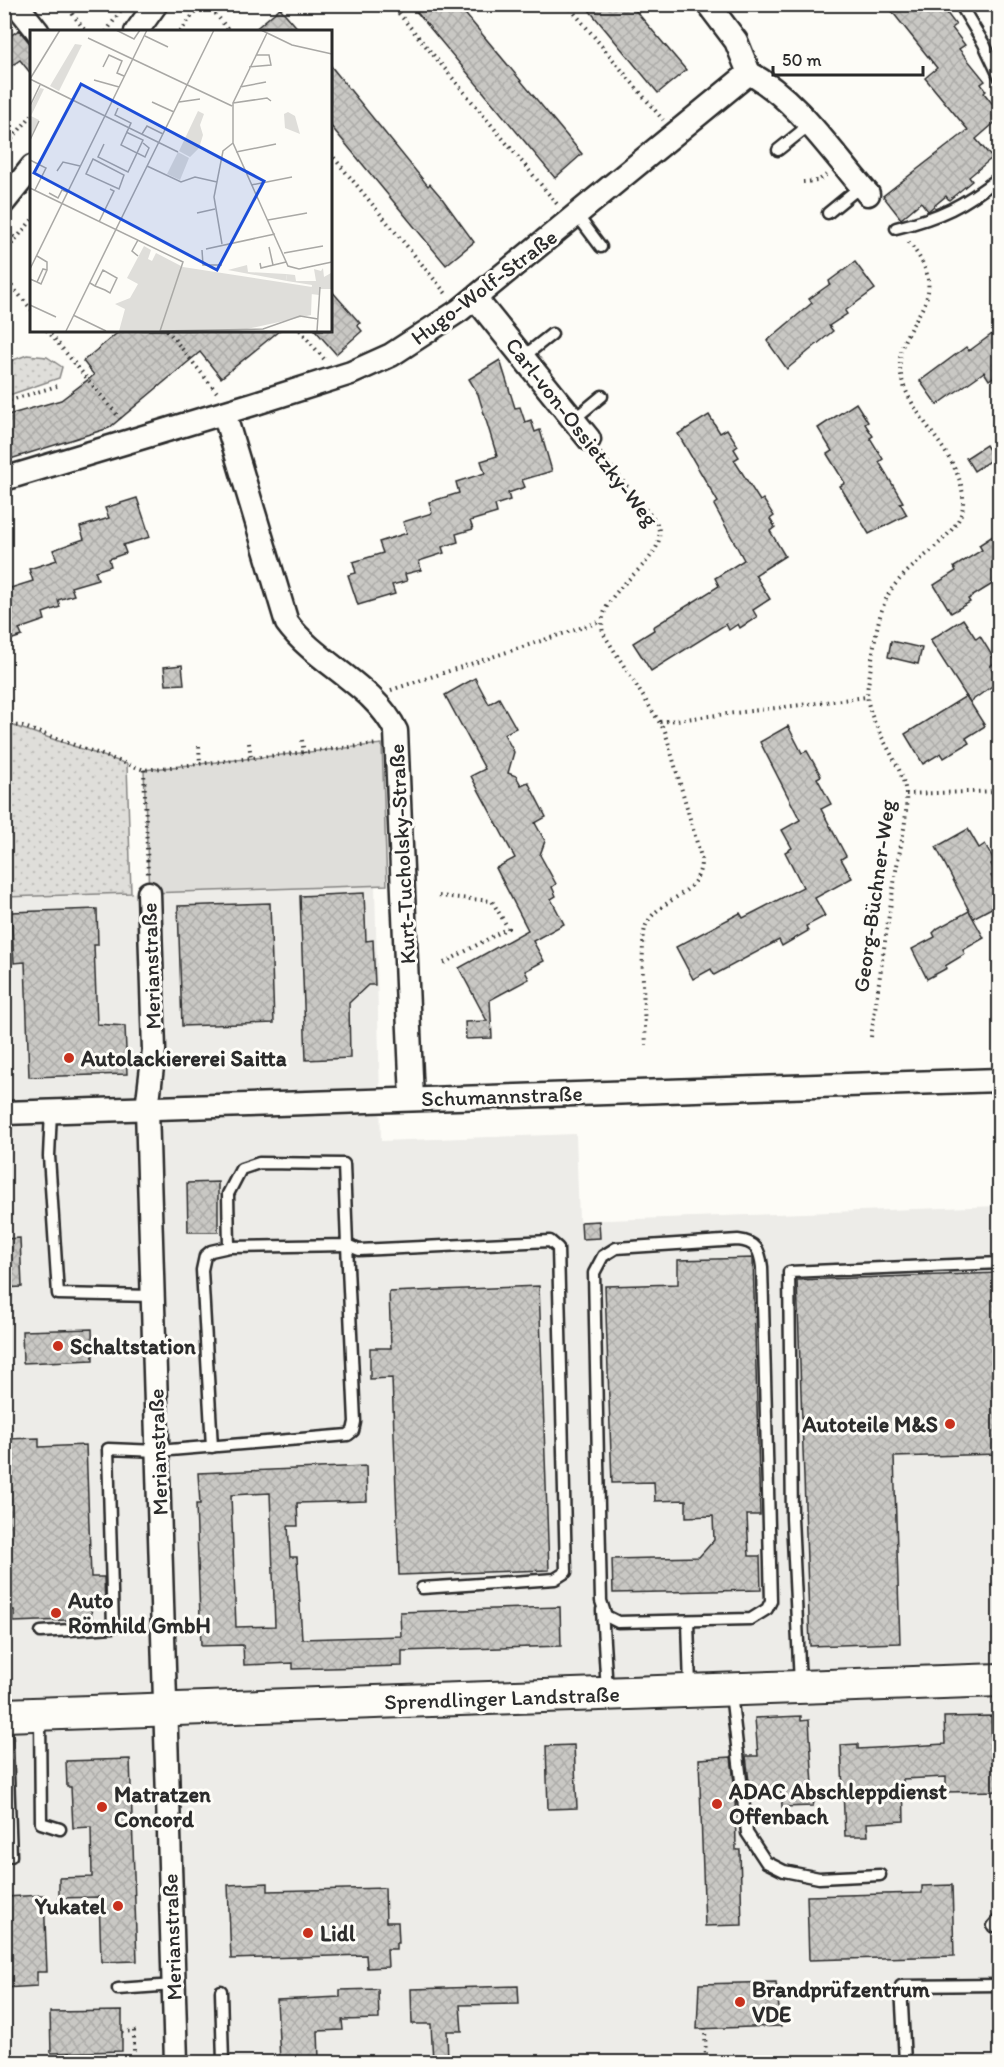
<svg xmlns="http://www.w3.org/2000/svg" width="1004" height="2067" viewBox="0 0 1004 2067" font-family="Itim,sans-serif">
<defs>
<pattern id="green-dots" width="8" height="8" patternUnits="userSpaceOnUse" patternTransform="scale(1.5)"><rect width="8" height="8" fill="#dfdeda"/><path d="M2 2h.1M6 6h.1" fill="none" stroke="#c0bfbb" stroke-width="1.8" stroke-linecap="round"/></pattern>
<pattern id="building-cross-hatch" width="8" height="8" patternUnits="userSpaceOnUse" patternTransform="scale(1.5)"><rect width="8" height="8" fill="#c9c8c4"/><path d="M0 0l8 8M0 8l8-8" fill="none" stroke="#adaca9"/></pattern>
</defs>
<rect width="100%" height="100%" fill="#fdfcf7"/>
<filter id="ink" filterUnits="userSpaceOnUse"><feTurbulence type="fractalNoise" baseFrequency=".0167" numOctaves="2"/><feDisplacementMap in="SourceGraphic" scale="12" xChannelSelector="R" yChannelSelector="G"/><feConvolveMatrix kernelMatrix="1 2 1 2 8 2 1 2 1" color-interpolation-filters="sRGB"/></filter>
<g filter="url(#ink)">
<polygon fill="#edece8" points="375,885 381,1141 576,1134 579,1221 999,1206 999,2062 5,2062 4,897"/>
<g fill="url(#green-dots)" stroke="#858482" stroke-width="1.5">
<polygon points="27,355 47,357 62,367 59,378 9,395 5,389 5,363"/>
<polygon points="8,724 127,764 131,893 5,897 4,725"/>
</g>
<polygon fill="#dfdeda" stroke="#858482" stroke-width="1.5" points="382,744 387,885 149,893 144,770"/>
<g fill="url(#building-cross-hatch)" stroke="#2b2b2b" stroke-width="1.5" fill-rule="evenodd">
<polygon points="410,4 457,4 582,154 555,178"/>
<polygon points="584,4 630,4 686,70 658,93"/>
<polygon points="886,4 940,4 956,25 952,28 965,45 959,49 985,81 981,84 986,91 984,93 999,112 999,119 976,139 992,158 969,177 972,181 949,200 946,196 928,211 921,202 901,219 883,196 968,130 925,78 937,68"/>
<polygon points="280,8 301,32 252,32"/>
<polygon points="19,30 32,46 32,75 20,60 4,71 4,40"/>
<polygon points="330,65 428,186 430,184 441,197 474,242 446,265 330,125"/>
<polygon points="855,262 875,289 845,311 847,314 829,326 833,331 787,369 767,341 812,303 809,299 830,284 829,281"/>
<polygon points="330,289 360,323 357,325 362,331 336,354 315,330 330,330"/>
<polygon points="999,329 999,373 989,380 984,372 937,405 920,381 966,347 969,351"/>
<polygon points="121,330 280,330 221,378 200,352 109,428 4,461 4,416 61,400 94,375 83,361"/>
<polygon points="500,360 515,408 520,407 525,422 531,420 535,432 540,430 552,471 522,480 525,487 508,493 510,500 495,505 497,513 470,521 473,529 456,534 458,542 442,547 444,553 419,561 421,570 405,574 407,581 392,585 395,594 358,605 348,575 356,573 353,562 383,553 379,542 407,533 403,522 432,513 429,502 459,493 456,482 485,473 481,461 497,456 478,394 469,379"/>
<polygon points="856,403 868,422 865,424 873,436 870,438 883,459 879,462 903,502 900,503 907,515 869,534 840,486 845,483 827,454 832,451 818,428"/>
<polygon points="709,415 720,433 727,429 738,446 734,449 739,457 734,460 760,501 763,499 774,516 770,519 775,527 770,531 785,556 755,575 770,599 753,610 757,617 740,628 738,624 729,630 726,624 651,671 633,643 654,630 653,627 719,586 715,578 744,560 714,505 718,502 678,434"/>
<polygon points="986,445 994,458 974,471 966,458"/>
<polygon points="137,498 150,537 123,545 126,553 109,559 111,566 95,571 98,579 71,587 74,595 58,600 60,607 43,613 45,620 19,629 22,636 4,642 4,590 33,581 29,569 57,560 53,550 84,539 80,527 109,518 105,508"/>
<polygon points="999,532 999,580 968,599 970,602 951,613 934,585 956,571 954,567 982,550 979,545"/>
<polygon points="963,619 976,639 980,636 996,662 990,666 999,681 970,702 930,640"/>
<polygon points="891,641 922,648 918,664 888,657"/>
<polygon points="182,665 184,684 166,685 164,667"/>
<polygon points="475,678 489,704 499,698 516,728 504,734 514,752 508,773 516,776 521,785 528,782 546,817 535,823 545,841 540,855 556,884 552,887 556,896 551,899 564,924 533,941 544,961 525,971 529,979 490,1000 492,1038 466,1039 465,1022 487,1021 459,968 528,930 496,868 515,858 471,776 485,769 445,695"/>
<polygon points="966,696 985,726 966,738 969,743 944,758 941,753 923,764 905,734"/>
<polygon points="788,726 802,753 807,751 821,776 817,778 831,804 821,809 846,856 841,859 852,878 815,898 825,916 806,926 808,931 782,946 779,940 714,975 711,969 693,979 676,947 740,913 743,918 803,887 785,852 792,848 782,830 800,820 760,742"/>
<polygon points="968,829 979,848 985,844 995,862 991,864 996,874 991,876 999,891 999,904 973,918 936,847"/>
<polygon points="364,893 366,941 373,940 375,985 368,985 349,1003 350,1058 306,1060 300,896"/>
<polygon points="270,903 274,1023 182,1026 178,906"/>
<polygon points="97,909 98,945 94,945 97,1024 125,1026 127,1074 29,1077 25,962 14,963 11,912"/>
<polygon points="969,911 984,938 963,950 965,954 945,966 947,968 927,979 912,949 935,937 933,933 938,928"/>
<polygon points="218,1182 218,1232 188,1232 187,1183"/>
<polygon points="599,1221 600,1238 582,1239 581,1222"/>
<polygon points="20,1238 22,1287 4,1288 4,1239"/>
<polygon points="753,1258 760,1515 747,1515 749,1556 760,1556 761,1590 613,1593 612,1559 699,1557 714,1540 713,1516 686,1517 686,1500 655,1501 654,1482 612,1483 605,1286 678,1284 678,1260"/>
<polygon points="999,1273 999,1454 894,1457 900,1643 810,1646 797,1280"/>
<polygon points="539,1286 549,1570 399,1575 392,1378 370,1379 370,1348 391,1348 389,1292"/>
<polygon points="92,1329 93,1360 23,1363 22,1331"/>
<polygon points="39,1438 39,1447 86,1445 91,1577 104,1577 105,1606 91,1607 92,1619 14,1622 14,1610 4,1610 4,1439"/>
<path d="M366 1466 367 1501 297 1503 298 1526H288L290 1557H297L302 1639 401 1636 400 1612 560 1607 561 1646 402 1651V1666L293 1669V1663L244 1665 243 1645 201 1646 196 1504H200L198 1473ZM270 1493 275 1626 236 1627 231 1495Z"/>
<polygon points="801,1716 801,1721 809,1720 814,1802 813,1806 782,1807 781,1789 750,1790 746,1756 758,1756 755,1718"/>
<polygon points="991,1716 992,1761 999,1761 999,1791 946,1792 946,1777 903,1779 904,1821 867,1823 868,1836 845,1836 841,1745 858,1744 858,1749 945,1744 944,1717"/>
<polygon points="574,1745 577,1808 548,1809 546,1746"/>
<polygon points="731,1757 735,1791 736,1850 740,1850 742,1925 705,1926 699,1759"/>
<polygon points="130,1759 137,1961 101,1962 99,1897 59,1898 59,1878 92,1877 91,1827 73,1828 71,1787 67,1787 66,1761"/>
<polygon points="268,1883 268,1891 385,1888 386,1922 398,1922 399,1943 396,1943 396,1949 387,1949 388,1967 367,1968 366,1955 231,1959 228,1885"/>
<polygon points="952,1885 954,1956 809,1960 807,1896 922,1893 922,1886"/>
<polygon points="44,1895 47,1972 37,1972 37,1986 4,1988 4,1897"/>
<polygon points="776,1982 781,2026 697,2029 699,1984"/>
<polygon points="518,1986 519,2004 460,2005 462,2031 447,2031 448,2062 433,2062 431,2024 412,2024 411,1989"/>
<polygon points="378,1989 379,2019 342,2020 343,2030 318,2031 319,2059 280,2061 277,2000 340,1997 340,1990"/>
<polygon points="122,2011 122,2051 51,2053 50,2012"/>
</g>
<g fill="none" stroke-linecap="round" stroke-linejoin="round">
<defs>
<g id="lane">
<polyline points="960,4 984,44 1000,78"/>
<polyline points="778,150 808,126"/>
<polyline points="828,213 861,186"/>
<polyline points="577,215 601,247"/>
<path d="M896 228C941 217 963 206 1000 177"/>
<polyline points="523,357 552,334"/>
<polyline points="573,420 602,396"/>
<polyline points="51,1111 49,1156 58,1294 153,1296"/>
<path d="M738 1240C756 1242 760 1250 762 1267L771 1601 767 1609 751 1619 618 1622 606 1616 601 1601 594 1273 603 1256 616 1248Z"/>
<polyline points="212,1447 202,1270 205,1256 211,1251 229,1247 347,1245 344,1164 259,1163 241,1169 228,1194 229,1247"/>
<polyline points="602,1610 607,1691"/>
<polyline points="688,1621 690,1688"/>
<polyline points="41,1632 113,1627 108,1449 158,1451 348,1435 353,1431 355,1422 347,1245 359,1250 550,1241 558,1248 566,1572 555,1579 422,1588"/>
<polyline points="800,1684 792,1518 789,1272 1000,1263"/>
<polyline points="731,1693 747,1833 766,1862 784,1871 819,1878 880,1875"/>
<polyline points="40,1717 41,1823 60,1829"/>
<polyline points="6,1719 11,1856"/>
<polyline points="993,1926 1000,1918"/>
<polyline points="118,1989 174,1985"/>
<polyline points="221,1991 223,2062"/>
<polyline points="905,2062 901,1986 1000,1985"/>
</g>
<g id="street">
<polyline points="16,4 38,32"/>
<polyline points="708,4 736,41 749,73"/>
<polyline points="136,32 156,4"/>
<path d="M749 73C796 98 833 154 868 194"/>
<polyline points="4,202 32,167"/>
<polyline points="475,298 589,439"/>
<path d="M224 413 287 623C316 663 375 686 396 731L412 1099"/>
<polyline points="4,479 253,404 351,373 391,355 460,310 749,73"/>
<polyline points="149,893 154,1050 147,1109 176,2062"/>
<polyline points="4,1113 1000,1080"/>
</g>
<polyline id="secondary" points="4,1715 1000,1680"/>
</defs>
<use href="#lane" stroke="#2b2b2b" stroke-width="15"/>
<use href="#street" stroke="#2b2b2b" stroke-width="27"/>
<use href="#secondary" stroke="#2b2b2b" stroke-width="36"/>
<g stroke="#2b2b2b" stroke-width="4" stroke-dasharray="1.5 4.5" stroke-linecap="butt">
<polyline points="65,4 86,32"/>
<polyline points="208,4 230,32"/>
<polyline points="391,4 557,204"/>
<polyline points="567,4 663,120"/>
<polyline points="996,4 1000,16"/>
<polyline points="106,32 125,4"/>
<polyline points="180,32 201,4"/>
<polyline points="4,148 32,115"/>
<polyline points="330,153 448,296"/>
<polyline points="803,182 818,181 826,175"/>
<polyline points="4,228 17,239"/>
<polyline points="4,253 32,220"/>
<polyline points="4,277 32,310"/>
<polyline points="47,330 123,422"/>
<polyline points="167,330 219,395"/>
<polyline points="300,330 324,359"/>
<polyline points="4,402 57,386"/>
<path d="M600 453 656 522C677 562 593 585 603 633L665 731 701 857C703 897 660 896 646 925 639 941 645 1023 646 1045"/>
<polyline points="391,690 602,621"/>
<polyline points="660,722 867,697"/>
<polyline points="4,725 22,726 144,770 378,744"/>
<polyline points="302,740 304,753"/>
<polyline points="249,743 251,758"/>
<polyline points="199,746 200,764"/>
<polyline points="144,770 148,874"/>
<polyline points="906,794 1000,791"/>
<polyline points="439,896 492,901 508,928 442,964"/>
<path d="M871 1037C879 982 887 926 896 871 900 847 908 819 906 795 904 760 861 721 868 685 873 657 875 622 887 597 902 565 962 538 963 504 966 458 909 418 901 375 890 316 964 307 906 239"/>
<polyline points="705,2028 706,2062"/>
<polyline points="122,2032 134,2031 134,2062"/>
</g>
<use href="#lane" stroke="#fdfcf7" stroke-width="10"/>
<use href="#street" stroke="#fdfcf7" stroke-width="22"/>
<use href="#secondary" stroke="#fdfcf7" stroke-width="32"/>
</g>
</g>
<g fill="#c8321e" stroke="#fdfcf7" stroke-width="2">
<circle cx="69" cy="1058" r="6"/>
<circle cx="58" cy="1346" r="6"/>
<circle cx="950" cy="1424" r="6"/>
<circle cx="56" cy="1613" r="6"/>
<circle cx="717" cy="1804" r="6"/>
<circle cx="102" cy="1807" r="6"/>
<circle cx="118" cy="1906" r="6"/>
<circle cx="308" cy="1933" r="6"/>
<circle cx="740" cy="2002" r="6"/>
</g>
<g text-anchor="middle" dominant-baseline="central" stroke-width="6" stroke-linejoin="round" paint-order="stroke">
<g font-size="22" fill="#2b2b2b" stroke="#fdfcf7">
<text transform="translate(484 287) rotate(-37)">Hugo-Wolf-Straße</text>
<text transform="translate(582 432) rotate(52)">Carl-von-Ossietzky-Weg</text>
<text transform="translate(402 854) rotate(-93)">Kurt-Tucholsky-Straße</text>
<text transform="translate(874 896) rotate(-82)">Georg-Büchner-Weg</text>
<text transform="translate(151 966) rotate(-92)">Merianstraße</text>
<text transform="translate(502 1096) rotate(-2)">Schumannstraße</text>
<text transform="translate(158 1452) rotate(-92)">Merianstraße</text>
<text transform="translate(502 1698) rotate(-2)">Sprendlinger Landstraße</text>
<text transform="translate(172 1937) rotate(-92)">Merianstraße</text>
</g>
<g font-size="22" font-weight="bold" fill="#2b2b2b" stroke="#fdfcf7" text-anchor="start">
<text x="81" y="1058">Autolackiererei Saitta</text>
<text x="70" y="1346">Schaltstation</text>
<text x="938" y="1424" text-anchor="end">Autoteile M&amp;S</text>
<text x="68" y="1600">Auto<tspan x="68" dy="25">Römhild GmbH</tspan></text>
<text x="729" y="1791">ADAC Abschleppdienst<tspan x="729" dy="25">Offenbach</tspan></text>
<text x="114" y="1794">Matratzen<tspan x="114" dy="25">Concord</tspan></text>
<text x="106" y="1906" text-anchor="end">Yukatel</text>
<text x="320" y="1933">Lidl</text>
<text x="752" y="1989">Brandprüfzentrum<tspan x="752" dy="25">VDE</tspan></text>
</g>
</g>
<g transform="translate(30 30)">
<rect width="302" height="302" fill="#fdfcf7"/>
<path d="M45 14 52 15 29 61 20 56ZM10 58 14 59 1 86 9 90 0 108V78ZM168 81 174 84 170 95 173 105 169 118 160 127 149 121ZM258 82 265 86 270 104 255 98 254 84ZM114 216 121 220 118 229 122 231 126 223 153 237 282 257 281 285 208 301H89L95 279 85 274 100 268 108 254 97 248ZM217 235 218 242 256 244 257 251 198 240Z" fill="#dfdeda"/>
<path d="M293 238 294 247 301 243V259H290L289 265 281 264 282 255 257 251 256 244 265 245 266 251H286L284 239 291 241Z" fill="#dfdeda"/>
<path d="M148 122 159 128 150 150 137 144Z" fill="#dfdeda"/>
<path fill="none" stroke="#a9a8a5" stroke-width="1.5" d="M86 0 104 9 110 0M231 0 262 15 302 24M237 3 203 73V113L258 236 269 239 302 232M115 6 138 17M58 8 202 76M73 37 79 25 92 31 87 43 94 46M219 37 241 35 239 25H226M0 49 148 122M0 49 30 0M64 50 89 57M210 57 236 52M302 70V90M122 72 144 82M149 72 170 69M203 73 237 68 241 71M0 76 10 55M96 102 113 110 107 123 115 127 119 118 113 113M112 104 117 96 133 104M0 110 9 91M74 114 68 127 98 142 107 123 91 115 101 93 85 85 88 78M206 122 246 114M63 129 94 145 89 159 56 144ZM0 130 16 138 5 160M117 136 151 152 165 147 187 152M27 141 33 132 50 136M221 155 262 147M0 158 153 232 130 301M19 163 28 168 32 160 37 162M167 183 185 179M238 190 277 183M69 192 84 161 80 159M192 214 184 167 193 121 203 113M239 217 243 235M176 219 245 204M172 220 173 235H192M254 223 293 216M7 226 17 232V240L11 254 7 252M108 226 102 221 108 210M230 233 231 238 256 232M0 239 117 0M0 249 7 252 13 239 17 240M60 253 65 256 75 260 80 263 87 248 73 240 65 256M0 275 26 287M43 285 76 301M36 301 184 0M130 301 233 299 270 286 288 289M287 301 290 257"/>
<path fill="#1d4ed8" fill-opacity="0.15" stroke="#1d4ed8" stroke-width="3" d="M51 54 234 151 187 240 4 143Z"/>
<rect width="302" height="302" fill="none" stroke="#2b2b2b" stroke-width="3"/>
</g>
<rect width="1004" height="2067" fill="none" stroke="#fdfcf7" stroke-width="24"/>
<rect x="12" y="12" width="980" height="2043" fill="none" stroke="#2b2b2b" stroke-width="2" filter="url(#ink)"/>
<path d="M773 66v9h150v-9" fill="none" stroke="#2b2b2b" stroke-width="3"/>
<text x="782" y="66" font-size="18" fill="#2b2b2b" stroke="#fdfcf7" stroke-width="4.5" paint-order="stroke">50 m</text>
</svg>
